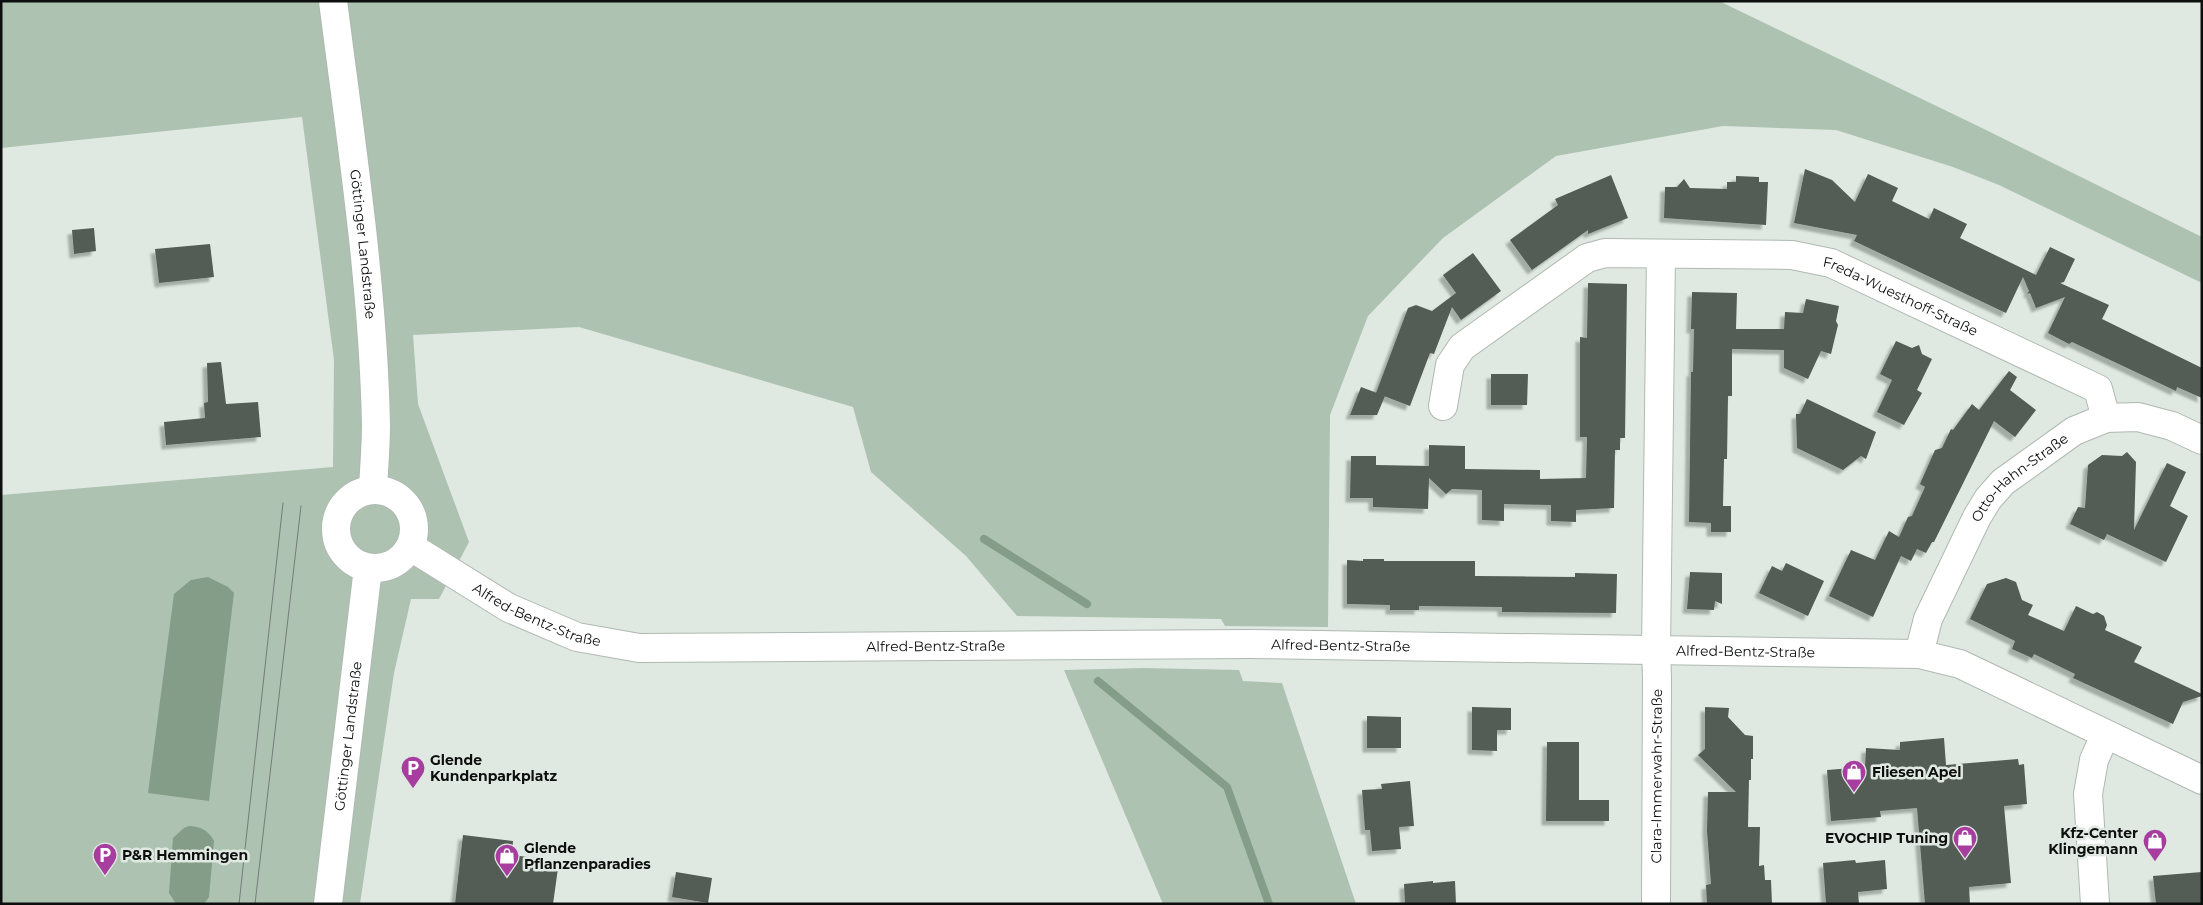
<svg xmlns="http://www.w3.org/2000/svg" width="2203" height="905" viewBox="0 0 2203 905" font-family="Montserrat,sans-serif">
<defs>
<filter id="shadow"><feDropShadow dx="-4.5" dy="4.5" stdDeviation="1" flood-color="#0004"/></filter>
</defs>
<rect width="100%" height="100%" fill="#dfe9e1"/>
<g fill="#adc2b1">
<polygon points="1,1 1719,1 1982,128 2202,237 2202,283 1999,185 1953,167 1836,130 1723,126 1556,156 1443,238 1368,316 1330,415 1328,627 1225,626 1221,619 1017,616 966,556 871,472 853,407 579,327 413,335 418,404 469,542 439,599 411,599 394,673 360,904 1,904 1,495 333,467 334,360 302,117 1,148"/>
<polygon points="1144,668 1239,670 1243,681 1282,683 1356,904 1163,904 1064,670"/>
</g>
<g fill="#839d88">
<polygon points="208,577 228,587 234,593 209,801 148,793 174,594 191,580"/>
<path d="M189 826C200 826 209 831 214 841L209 897 204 904H176L169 893 173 838 184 828Z"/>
</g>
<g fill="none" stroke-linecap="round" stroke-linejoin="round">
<g stroke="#839d88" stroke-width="8">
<polyline points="984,539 1087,604"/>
<polyline points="1098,681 1227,787 1269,904"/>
</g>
</g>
<g fill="#535b54" filter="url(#shadow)">
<polygon points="1805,169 1832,180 1855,202 1868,174 1898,188 1892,201 1929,219 1934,208 1967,224 1960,238 2036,275 2050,247 2075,259 2064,282 2060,283 2109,305 2102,319 2202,368 2202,398 2177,387 2176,391 2072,342 2069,344 2048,333 2065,297 2036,308 2030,293 2027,294 2029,291 2023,277 2006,313 1854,241 1857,235 1794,223"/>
<polygon points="1611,175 1628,218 1588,234 1588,230 1532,270 1510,240 1558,205 1555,199"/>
<polygon points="1736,176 1759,177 1759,182 1768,182 1766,225 1664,218 1665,187 1677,187 1684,179 1690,188 1727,189 1727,182 1736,182"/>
<polygon points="94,228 96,251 74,254 72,230"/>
<polygon points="210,244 214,277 159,283 155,249"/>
<polygon points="1473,253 1501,291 1461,320 1452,307 1434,354 1430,353 1410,406 1376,393 1408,308 1416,305 1432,311 1456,293 1443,275"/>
<polygon points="1588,283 1627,284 1625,438 1620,438 1620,450 1615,450 1614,508 1576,510 1576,522 1551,521 1551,505 1504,504 1504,521 1482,520 1482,490 1452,489 1446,494 1429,478 1428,509 1373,507 1373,498 1350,498 1351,456 1376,456 1376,465 1429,466 1429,445 1465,446 1465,469 1540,470 1540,479 1586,478 1587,437 1580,437 1580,337 1587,338"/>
<polygon points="1692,292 1737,293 1736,329 1784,329 1785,312 1803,313 1806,299 1839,306 1836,321 1838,325 1831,354 1821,351 1808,379 1784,368 1784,350 1732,349 1732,396 1728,396 1727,459 1724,459 1723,506 1731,506 1731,532 1711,532 1711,523 1689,522 1691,372 1693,372 1694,329 1691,329"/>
<polygon points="1896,341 1912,348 1919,345 1922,354 1932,359 1917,390 1922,393 1904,425 1877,412 1892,380 1880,374"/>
<polygon points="221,362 226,404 258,402 261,437 166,445 164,422 205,418 204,403 208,402 207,363"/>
<polygon points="2009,371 2017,377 2010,390 2036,410 2015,437 1994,421 1934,542 1932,542 1926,553 1917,549 1911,561 1901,556 1873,617 1829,596 1851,550 1875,560 1889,531 1899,537 1908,517 1912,516 1925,487 1920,484 1935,450 1942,448 1951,429 1953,430 1972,404 1979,410"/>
<polygon points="1491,374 1528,374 1527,405 1491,405"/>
<polygon points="1361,387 1385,396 1377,415 1350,415"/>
<polygon points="1807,399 1876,432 1866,459 1861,456 1843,470 1797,448 1796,414 1800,414"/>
<polygon points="2127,452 2136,462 2134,530 2167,463 2186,472 2170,506 2188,516 2166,562 2107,534 2104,540 2070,524 2078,507 2085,508 2088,465 2102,455 2122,456"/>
<polygon points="1363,559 1384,559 1384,561 1475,561 1475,576 1575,577 1575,573 1617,574 1616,613 1502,612 1502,607 1419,606 1419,610 1390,610 1390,605 1347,604 1347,560 1363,561"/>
<polygon points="1786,563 1824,581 1808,616 1759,593 1772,566 1782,571"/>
<polygon points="1690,572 1722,573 1722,604 1715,601 1714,610 1687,609"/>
<polygon points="2006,578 2016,582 2022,600 2033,605 2028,615 2064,631 2076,606 2093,614 2097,612 2104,616 2107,625 2105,630 2142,647 2134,662 2202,694 2202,696 2183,702 2173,724 2073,678 2075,674 2034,654 2032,658 2012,649 2015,641 1970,619 1987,584"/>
<polygon points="1472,707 1511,708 1511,730 1497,730 1497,751 1472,750"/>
<polygon points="1705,707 1729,708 1728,717 1745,735 1753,736 1753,759 1751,759 1751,780 1749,780 1748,827 1760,827 1759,866 1764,865 1765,880 1771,880 1772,904 1707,904 1706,885 1711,884 1707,831 1708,792 1736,792 1698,755 1705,749"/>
<polygon points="1367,716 1401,717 1401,748 1367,748"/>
<polygon points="1944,738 1946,765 2018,759 2019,765 2024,764 2027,804 2004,806 2011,883 1969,887 1970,904 1925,904 1917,808 1880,811 1881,817 1831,821 1827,770 1865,767 1866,748 1900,750 1900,742"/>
<polygon points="1547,742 1579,742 1579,800 1609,800 1609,821 1546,821"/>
<polygon points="1410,781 1414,826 1399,827 1401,849 1372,851 1370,830 1365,830 1362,790 1382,789 1381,784"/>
<polygon points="463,835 513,841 512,855 559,861 553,904 455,904"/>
<polygon points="1855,860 1856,863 1885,860 1887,889 1858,892 1859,904 1826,904 1823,863"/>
<polygon points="676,872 712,878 708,903 672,897"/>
<polygon points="2202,872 2202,904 2156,904 2153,876"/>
<polygon points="1433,881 1433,883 1455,881 1456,904 1405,904 1404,884"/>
</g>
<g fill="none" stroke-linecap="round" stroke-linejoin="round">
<defs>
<g id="minor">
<path id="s1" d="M333 1C351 142 373 283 376 425 376 446 374 468 373 489"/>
<path id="s2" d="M1443 406 1450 365 1462 347 1587 258 1605 253 1792 255 1831 263 2098 389 2106 418"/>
<circle cx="375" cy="529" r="39"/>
<path id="s3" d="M411 547 509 608 577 637 639 648 1248 644 1919 654 1960 664 2202 780"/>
<path id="s4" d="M1919 654 1928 619 1977 517 1988 499 2003 482 2074 431 2106 418 2138 417 2172 426 2202 440"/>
<path id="s5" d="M328 904 368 568"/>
<path id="s6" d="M1656 904 1657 678 1656 650 1661 254"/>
<polyline points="2095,904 2088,794 2094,760 2105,735"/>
</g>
</defs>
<use href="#minor" stroke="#afb9b1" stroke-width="30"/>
<use href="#minor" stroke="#fff" stroke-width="28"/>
<g stroke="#767c77" stroke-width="1">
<polyline points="239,904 283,503"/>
<polyline points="255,904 301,506"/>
</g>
</g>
<defs>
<symbol id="parking-pin" viewBox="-11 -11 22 30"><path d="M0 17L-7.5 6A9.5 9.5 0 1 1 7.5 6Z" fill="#a63d9f" stroke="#dfe9e1"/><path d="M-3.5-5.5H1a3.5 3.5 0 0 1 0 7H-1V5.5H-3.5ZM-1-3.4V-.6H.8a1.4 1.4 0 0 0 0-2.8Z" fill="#fff"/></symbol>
<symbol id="shop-pin" viewBox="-11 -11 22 30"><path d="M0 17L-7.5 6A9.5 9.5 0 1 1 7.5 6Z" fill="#a63d9f" stroke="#dfe9e1"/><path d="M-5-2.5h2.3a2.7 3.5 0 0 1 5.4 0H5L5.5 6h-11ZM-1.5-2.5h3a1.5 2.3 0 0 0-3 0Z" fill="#fff"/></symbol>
</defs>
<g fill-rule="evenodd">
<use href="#parking-pin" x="399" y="754" width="28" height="38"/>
<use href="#shop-pin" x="1840" y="758" width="28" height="38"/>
<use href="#shop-pin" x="1951" y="824" width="28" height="38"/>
<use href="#shop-pin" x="2141" y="827" width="28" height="38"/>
<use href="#parking-pin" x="91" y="841" width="28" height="38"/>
<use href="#shop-pin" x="493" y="842" width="28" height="38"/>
</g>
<g text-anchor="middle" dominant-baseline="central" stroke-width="5" stroke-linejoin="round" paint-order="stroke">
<g font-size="14" fill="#0c0f0d" stroke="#dfe9e1">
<text stroke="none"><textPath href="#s1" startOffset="245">Göttinger Landstraße</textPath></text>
<text stroke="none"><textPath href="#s2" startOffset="539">Freda-Wuesthoff-Straße</textPath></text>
<text stroke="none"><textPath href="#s4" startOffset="208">Otto-Hahn-Straße</textPath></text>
<text stroke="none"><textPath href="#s3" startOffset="144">Alfred-Bentz-Straße</textPath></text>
<text stroke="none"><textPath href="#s3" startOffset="549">Alfred-Bentz-Straße</textPath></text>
<text stroke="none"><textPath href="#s3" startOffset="954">Alfred-Bentz-Straße</textPath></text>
<text stroke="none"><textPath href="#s3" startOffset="1359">Alfred-Bentz-Straße</textPath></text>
<text stroke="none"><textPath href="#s5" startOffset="169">Göttinger Landstraße</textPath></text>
<text stroke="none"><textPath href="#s6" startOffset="128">Clara-Immerwahr-Straße</textPath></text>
</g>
<g font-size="14" font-weight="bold" fill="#0c0f0d" stroke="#dfe9e1" text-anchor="start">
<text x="430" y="760">Glende<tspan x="430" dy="16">Kundenparkplatz</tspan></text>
<text x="1872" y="772">Fliesen Apel</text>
<text x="2138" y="833" text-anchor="end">Kfz-Center<tspan x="2138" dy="16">Klingemann</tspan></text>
<text x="1948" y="838" text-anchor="end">EVOCHIP Tuning</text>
<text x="524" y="848">Glende<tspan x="524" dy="16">Pflanzenparadies</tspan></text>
<text x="122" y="855">P&amp;R Hemmingen</text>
</g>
</g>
<rect width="2203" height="905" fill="none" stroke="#0c0f0d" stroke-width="5"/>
</svg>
